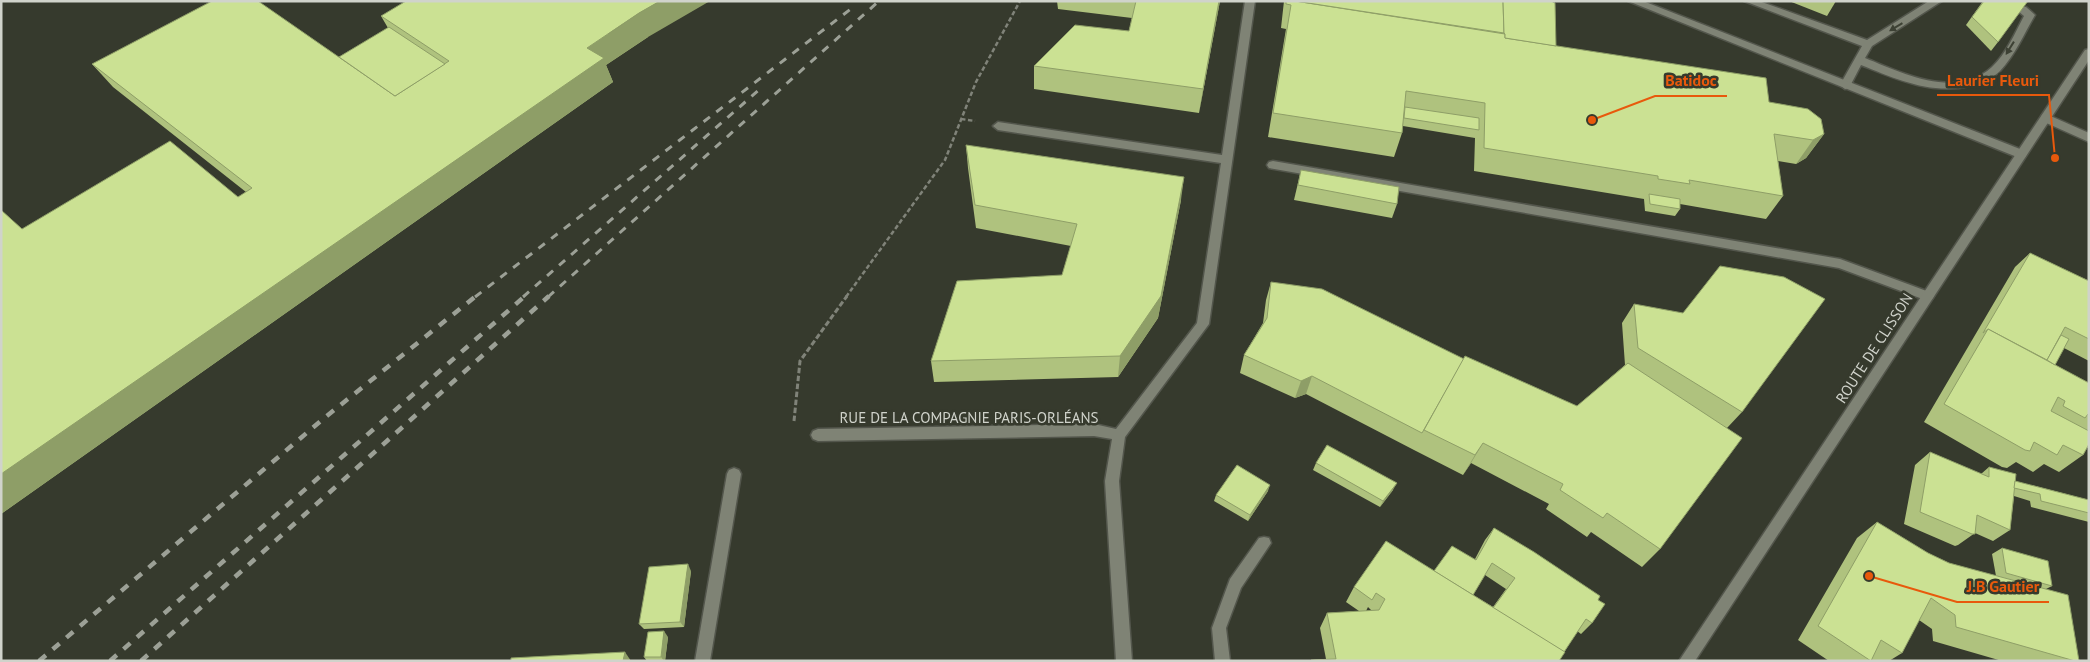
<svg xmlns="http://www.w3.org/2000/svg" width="2090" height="662" viewBox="0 0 2090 662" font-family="'PT Sans',sans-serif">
<rect width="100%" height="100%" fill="#363a2d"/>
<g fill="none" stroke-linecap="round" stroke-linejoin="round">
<defs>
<g id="lane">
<path d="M1744 1H1759L1867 40 1929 1H1942L1872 46 1865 58C1902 73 1956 100 1992 67 2006 54 2015 33 2024 16L2018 11V7H2026L2035 15C2024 34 2015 55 2000 71 1992 79 1981 83 1970 86 1931 95 1896 79 1861 65L1849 88 1845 89 1840 85 1862 46Z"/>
<polygon points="2046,114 2089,133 2089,142 2042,121 2041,118 2042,115"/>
<polygon points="1273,161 1840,259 1932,293 1934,296 1932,299 1928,301 1839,268 1269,168 1267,165 1269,162"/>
<polygon points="734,468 739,470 741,474 710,661 695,661 727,474 729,470"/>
<polygon points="1264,537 1269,538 1271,543 1241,588 1226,628 1230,661 1215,661 1212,628 1230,579 1259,538"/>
</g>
<g id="street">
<polygon points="1245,1 1255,1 1209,324 1125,437 1119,481 1132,661 1116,661 1105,481 1112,439 1094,436 818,441 813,439 811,435 813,431 818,429 1094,424 1116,429 1197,323 1221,163 998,130 993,126 998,122 1222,155"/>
<polygon points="1628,1 1643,1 2025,151 2027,154 2025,157 2017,157"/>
</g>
<polygon id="secondary" points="2089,49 2089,60 1695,661 1679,661 2085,50"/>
</defs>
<use href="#lane" stroke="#53564c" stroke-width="3"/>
<use href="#street" stroke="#53564c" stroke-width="3"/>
<use href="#secondary" stroke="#53564c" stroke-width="3"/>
<g stroke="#808379" stroke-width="2.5" stroke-dasharray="4.5 2.5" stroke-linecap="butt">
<polyline points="961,119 975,121"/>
<polyline points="846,297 945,160 976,82 1020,1"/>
</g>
<polyline stroke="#808379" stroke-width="3" stroke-dasharray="5.5 2.5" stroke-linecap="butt" points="794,421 800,361 847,296"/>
<use href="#lane" fill="#7f8375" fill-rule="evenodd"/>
<use href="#street" fill="#7f8375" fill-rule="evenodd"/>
<use href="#secondary" fill="#7f8375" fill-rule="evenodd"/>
<g stroke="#9ca096" stroke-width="3" stroke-dasharray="8 8" stroke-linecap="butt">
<polyline points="475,297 852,8"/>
<polyline points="523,297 760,89"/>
<polyline points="548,297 879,1"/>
</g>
<g stroke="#9ca096" stroke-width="4.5" stroke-dasharray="9 9" stroke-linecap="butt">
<polyline points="39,661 323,419 476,296"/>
<polyline points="110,661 525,296"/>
<polyline points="141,661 549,296"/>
</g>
</g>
<g fill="#afc27e" fill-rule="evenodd">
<polygon points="1057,1 1220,1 1199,113 1034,89 1034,66 1129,31 1132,18 1058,9"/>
<polygon points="1284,1 1551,1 1556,46 1769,102 1824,134 1806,158 1796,164 1778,161 1783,196 1766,219 1680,204 1680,209 1675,216 1645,211 1644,199 1474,171 1475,138 1403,126 1402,133 1394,157 1268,137 1286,29 1281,28"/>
<polygon points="1789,1 1836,1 1827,16"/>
<polygon points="1983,1 1998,42 1991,51 1966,25"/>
<polygon points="381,16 648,37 606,65 613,82 1,514 1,210 22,229 238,197 246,192 113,87 92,64 339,57 388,28"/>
<polygon points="966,145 1181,200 1158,318 1118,377 934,382 931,361 1062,275 1071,246 976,228 968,168"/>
<polygon points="1301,170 1397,204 1392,218 1294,200"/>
<polygon points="2030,253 2089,281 2089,361 2064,348 2055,365 2089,383 2089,445 2083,455 2059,472 2044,464 2033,472 2016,462 2007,468 2002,467 1924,422 2015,267"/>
<polygon points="1271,282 1464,359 1577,406 1625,365 1622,323 1634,304 1742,412 1727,428 1660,549 1642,567 1591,532 1587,537 1546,509 1549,504 1471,463 1463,475 1414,450 1306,394 1295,398 1240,373 1244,355 1263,323 1266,300"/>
<polygon points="1930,452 1981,474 1989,467 2015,481 2089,500 2089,522 2031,507 2030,501 2014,496 2010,530 1993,541 1975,533 1958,545 1955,546 1904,524 1915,465"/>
<polygon points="1316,463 1393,490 1380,507 1313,470"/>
<polygon points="1268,491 1248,521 1214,501 1216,495"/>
<polygon points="1877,522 1928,553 1949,563 1996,576 1992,554 2002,548 2052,586 2046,589 2079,661 2002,661 1933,641 1932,629 1919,620 1902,653 1889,661 1829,661 1798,640 1857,538"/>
<path d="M1494 528 1598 600 1592 623 1581 634 1577 631 1559 661H1310L1311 660 1326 659 1320 628 1327 613 1359 611 1346 602 1354 587 1434 571 1475 559 1485 540ZM1485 575 1506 589 1493 607 1473 595ZM1368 607 1372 611H1366Z"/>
<polygon points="691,571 684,627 644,629 639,624"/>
<polygon points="668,637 665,661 647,661 644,657"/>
</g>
<g fill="#8e9e67">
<polygon points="660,1 710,1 648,37 606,65 613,82 1,514 1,474 587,48 639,13"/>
<polygon points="1219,1 1220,1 1199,113 1203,89"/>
<polygon points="1824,134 1806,158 1796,164 1813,140"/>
<polygon points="1184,177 1181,200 1158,318 1118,377 1120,356"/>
<polygon points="1312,376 1306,394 1295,398 1301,381"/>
<polygon points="1483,443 1471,463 1463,475 1475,455"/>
<polygon points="1397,483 1393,490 1380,507 1383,501"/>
<polygon points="1270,485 1268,491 1248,521 1250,515"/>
<polygon points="688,564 691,571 684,627 680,622"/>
<polygon points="664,631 668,637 665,661 664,661 661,657"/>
<polygon points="625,652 631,661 623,661"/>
</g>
<g fill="#cbe193" stroke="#8e9e67">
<polygon points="212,1 258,1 395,96 449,61 381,16 406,1 660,1 639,13 587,48 604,58 1,474 1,210 22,229 170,141 238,197 252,188 92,64"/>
<polygon points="1136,1 1219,1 1203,89 1034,66 1075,25 1129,31"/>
<polygon points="1286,1 1295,1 1505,34 1505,38 1766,78 1769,102 1808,109 1821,119 1824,134 1813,140 1774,134 1783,196 1689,180 1690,184 1658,179 1658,176 1484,148 1485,103 1406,91 1402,133 1273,113 1291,5 1286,4"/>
<polygon points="1295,1 1503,1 1504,33"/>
<polygon points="1503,1 1551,1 1555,3 1556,46 1505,38 1505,34 1504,33"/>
<polygon points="1984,1 2028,1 1998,42 1972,17"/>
<polygon points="389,27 445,64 395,96 339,57"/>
<polygon points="1405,107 1479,118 1479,130 1404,118"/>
<polygon points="966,145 1184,177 1161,296 1120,356 931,361 957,281 1062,275 1077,224 975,205"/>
<polygon points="1301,170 1399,187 1397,204 1298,185"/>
<polygon points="1649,194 1680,199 1680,209 1650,204"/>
<polygon points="2030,253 2089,281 2089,339 2065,327 2047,360 1988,329 1983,333"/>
<polygon points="1720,266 1784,277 1825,299 1742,412 1638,348 1634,304 1683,313"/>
<polygon points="1271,282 1322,289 1464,359 1422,433 1312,376 1301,381 1244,355 1267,318"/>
<polygon points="1988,329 2089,383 2089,414 2088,414 2085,418 2063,406 2065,401 2058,397 2051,411 2089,431 2089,444 2083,455 2063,445 2057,455 2034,442 2030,451 2025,450 1944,404"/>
<polygon points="2061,335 2069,339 2055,365 2047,360"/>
<polygon points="1465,356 1577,406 1628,363 1742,438 1660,549 1607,513 1603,518 1560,490 1563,484 1483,443 1475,455 1424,430"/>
<polygon points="1327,445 1397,483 1383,501 1316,463"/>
<polygon points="1930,452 1989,477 1989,467 2016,474 2010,530 1977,515 1975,534 1972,534 1920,512"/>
<polygon points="1237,465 1270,485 1250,515 1216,495"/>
<polygon points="2015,481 2089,500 2089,513 2041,501 2040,494 2014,488"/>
<polygon points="1877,522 1928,553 1949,563 2068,595 2079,661 2075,661 1956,627 1955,615 1931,598 1902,653 1881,640 1871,661 1818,626"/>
<polygon points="1494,528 1534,552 1600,596 1598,600 1605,604 1592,623 1586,619 1564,652 1493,608 1515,578 1492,563 1473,595 1434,571 1452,546 1476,560"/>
<polygon points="1386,541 1565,652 1559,661 1311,661 1311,660 1336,659 1327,613 1379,610 1385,599 1376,593 1372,600 1354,587"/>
<polygon points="2002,548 2048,561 2052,586 2006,573"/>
<polygon points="688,564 680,622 639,624 649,567"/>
<polygon points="664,631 661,657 644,657 648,632"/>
<polygon points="625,652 623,661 511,661 511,658"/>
</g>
<defs><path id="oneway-solid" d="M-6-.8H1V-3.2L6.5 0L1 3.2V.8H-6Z" transform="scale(1.25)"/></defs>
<g fill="#3d4134">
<use href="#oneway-solid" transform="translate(1896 27) rotate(149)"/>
<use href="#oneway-solid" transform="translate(2010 48) rotate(122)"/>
</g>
<g text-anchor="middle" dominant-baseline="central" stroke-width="5" stroke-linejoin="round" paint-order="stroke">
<g font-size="15" fill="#d0d3cb" stroke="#363a2d">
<text transform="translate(1874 348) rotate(-57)">ROUTE DE CLISSON</text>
<text x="969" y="417">RUE DE LA COMPAGNIE PARIS-ORLÉANS</text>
</g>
</g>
<path fill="none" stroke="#e8590c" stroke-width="2" d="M2055 158L2049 95H1937M1592 120L1655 96H1727M1869 576L1957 602H2049"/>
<g fill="#e8590c" stroke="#363a2d" stroke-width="2">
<circle cx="2055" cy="158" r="5"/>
<circle cx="1592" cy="120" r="5"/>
<circle cx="1869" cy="576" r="5"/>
</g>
<g font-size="16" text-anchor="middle" font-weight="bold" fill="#e8590c" stroke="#363a2d" stroke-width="5" stroke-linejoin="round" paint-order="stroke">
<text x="1993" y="86">Laurier Fleuri</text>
<text x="1691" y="86">Batidoc</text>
<text x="2003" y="592">J.B Gautier</text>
</g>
<rect width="2090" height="662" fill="none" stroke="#d0d3cb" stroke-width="5"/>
</svg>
